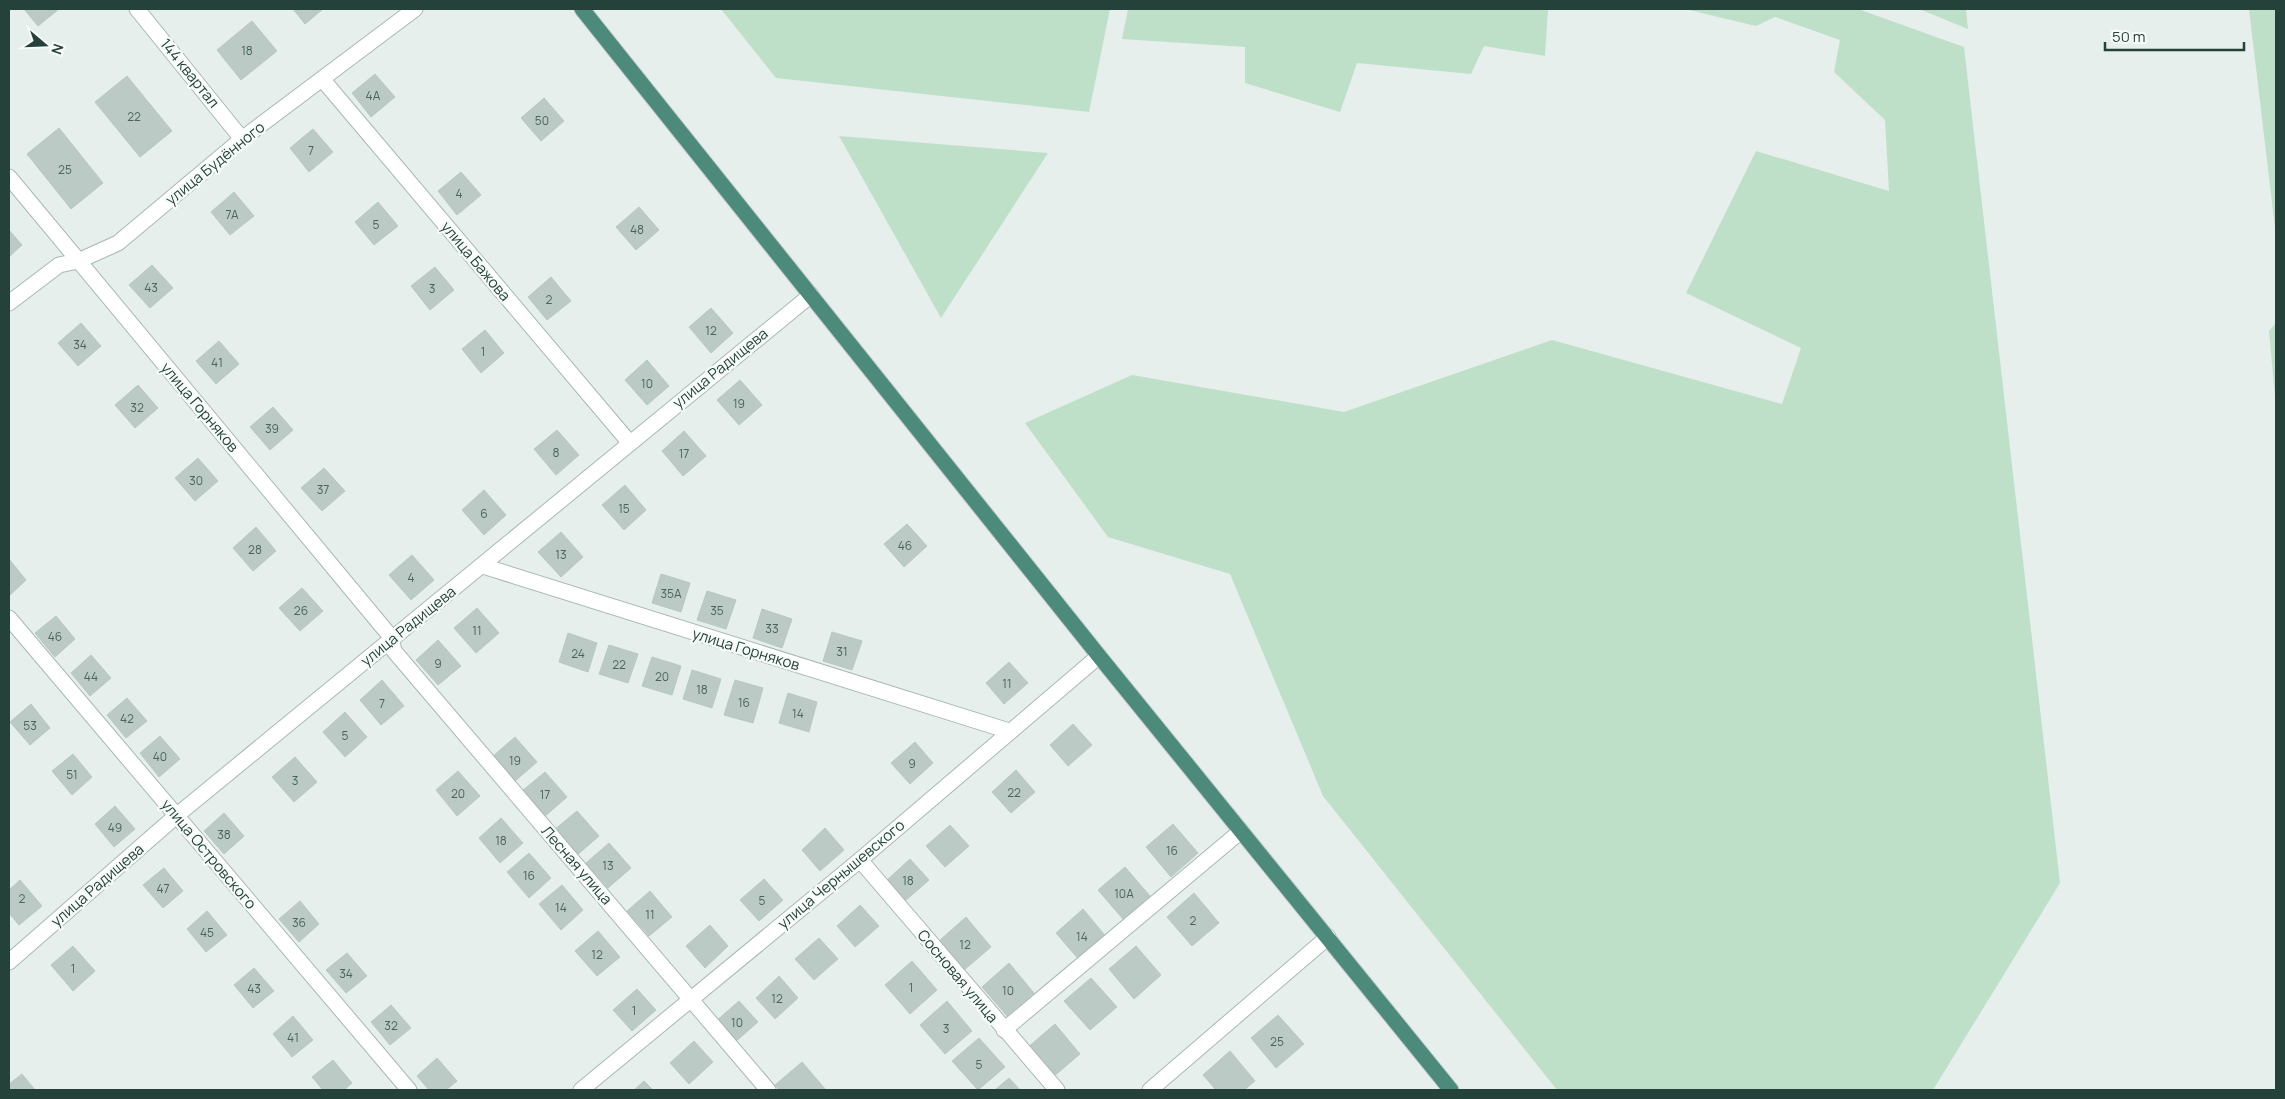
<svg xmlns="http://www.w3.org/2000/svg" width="2285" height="1099" viewBox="0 0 2285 1099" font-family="Manrope,sans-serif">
<rect width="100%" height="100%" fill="#e6efeb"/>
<g fill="#bfe0c8">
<polygon points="721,9 1110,9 1089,112 776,78"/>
<polygon points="1128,9 1548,9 1545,56 1484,46 1471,74 1357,63 1340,112 1245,83 1245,47 1122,39"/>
<polygon points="1685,9 1858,9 1964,47 2060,883 1933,1090 1557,1090 1323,796 1230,574 1108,537 1025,423 1132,375 1344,412 1552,340 1782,404 1801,348 1686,293 1756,151 1889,191 1885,120 1834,72 1840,40 1775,17 1756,26"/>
<polygon points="1919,9 1966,9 1968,29"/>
<polygon points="2249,9 2276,9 2276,236"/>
<polygon points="839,136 1048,153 941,318"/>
<polygon points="2276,323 2276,407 2269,331"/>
</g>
<g fill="#bbcac4" stroke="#b8c9c2">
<polygon points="24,9 59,9 38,26"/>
<polygon points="293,9 323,9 305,24"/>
<polygon points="252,21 277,51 241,80 217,50"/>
<polygon points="375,74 395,97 371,117 352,93"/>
<polygon points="127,76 172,131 140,157 95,102"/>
<polygon points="544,98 564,121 541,141 521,118"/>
<polygon points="59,128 103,183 71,209 27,154"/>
<polygon points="313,129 333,152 309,172 290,148"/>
<polygon points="461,172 481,195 457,215 438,191"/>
<polygon points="234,192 254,216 230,235 211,212"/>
<polygon points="378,202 398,226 374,245 355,222"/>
<polygon points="639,207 659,230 636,250 616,227"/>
<polygon points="9,230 22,245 9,257"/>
<polygon points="152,265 173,288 150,308 129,285"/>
<polygon points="435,267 454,290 430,310 411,286"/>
<polygon points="551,277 571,301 547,320 528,297"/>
<polygon points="711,308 733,333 711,353 689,327"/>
<polygon points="81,323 101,346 78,366 58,343"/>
<polygon points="485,330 504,353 481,373 462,349"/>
<polygon points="219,341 239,364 216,384 196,361"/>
<polygon points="647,360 669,386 647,405 625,380"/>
<polygon points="740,380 762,405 739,425 717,400"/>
<polygon points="138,385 158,408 135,428 115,405"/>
<polygon points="273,407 293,430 270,450 250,427"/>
<polygon points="557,430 579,455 556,475 534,449"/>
<polygon points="684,431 706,456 683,476 662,451"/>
<polygon points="198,458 218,481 195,501 175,478"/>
<polygon points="324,468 345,491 322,511 301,488"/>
<polygon points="625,485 646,510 624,530 602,505"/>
<polygon points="484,490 506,515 484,535 462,510"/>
<polygon points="907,524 927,546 904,567 884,544"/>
<polygon points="256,527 276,551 253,571 233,548"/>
<polygon points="561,532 583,557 561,577 538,552"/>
<polygon points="412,555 434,580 411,600 389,575"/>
<polygon points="9,559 26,580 9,596"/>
<polygon points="661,574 690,583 681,612 652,603"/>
<polygon points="302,588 323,611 300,631 279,608"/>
<polygon points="707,591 736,600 726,629 697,620"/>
<polygon points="477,608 499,633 476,653 454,628"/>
<polygon points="762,609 792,619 782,648 753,638"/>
<polygon points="56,616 75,639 55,657 35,633"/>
<polygon points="832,632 862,641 852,670 823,661"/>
<polygon points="568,633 597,643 588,672 559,662"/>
<polygon points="438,640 461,666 438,685 416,660"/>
<polygon points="609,645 638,654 628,683 599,674"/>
<polygon points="91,655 111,678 90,696 71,673"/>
<polygon points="652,657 681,666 672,695 642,686"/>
<polygon points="1009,662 1028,683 1004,704 986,683"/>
<polygon points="692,670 721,679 712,708 683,699"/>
<polygon points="382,680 404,706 381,725 360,700"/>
<polygon points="735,680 763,688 753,723 724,715"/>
<polygon points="788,693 817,702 809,732 779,723"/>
<polygon points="127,698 147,721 126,738 107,715"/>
<polygon points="31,704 50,728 30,745 10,722"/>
<polygon points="345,712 367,737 345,757 323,732"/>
<polygon points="1073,724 1092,745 1068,766 1050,745"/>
<polygon points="160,736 180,759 159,777 140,753"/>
<polygon points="515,737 537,762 514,782 492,757"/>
<polygon points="915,742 933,763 910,784 891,763"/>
<polygon points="73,754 92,777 72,795 52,771"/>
<polygon points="295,757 317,782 294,802 272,777"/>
<polygon points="1016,770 1035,792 1011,813 992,792"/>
<polygon points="458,771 480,796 457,816 436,790"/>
<polygon points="545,772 567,797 544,817 522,791"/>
<polygon points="115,806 135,829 114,847 95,824"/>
<polygon points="577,811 599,836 576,856 554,830"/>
<polygon points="224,813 244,836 224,854 204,831"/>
<polygon points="501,818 523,843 500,863 479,838"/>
<polygon points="1173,824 1198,853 1171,877 1146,847"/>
<polygon points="950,825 969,846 945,867 926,846"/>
<polygon points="825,828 844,850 820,871 802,850"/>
<polygon points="609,843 631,868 608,888 586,863"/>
<polygon points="529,853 551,878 529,898 507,872"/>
<polygon points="910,859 929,880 905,901 887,880"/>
<polygon points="1125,867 1150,896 1123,919 1098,890"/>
<polygon points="164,868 183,891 163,908 143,885"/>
<polygon points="764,879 783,900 759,921 740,900"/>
<polygon points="20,880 42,906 19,925 9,913 9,890"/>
<polygon points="562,885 583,910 561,930 539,904"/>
<polygon points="650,891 672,917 649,936 627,911"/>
<polygon points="1194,893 1219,923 1192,946 1167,917"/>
<polygon points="300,901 319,924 299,942 279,919"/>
<polygon points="860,905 879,926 855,947 837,926"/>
<polygon points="1083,909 1108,939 1081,962 1056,933"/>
<polygon points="207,911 227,935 206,952 187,929"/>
<polygon points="966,917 991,947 964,970 939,941"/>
<polygon points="710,925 728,946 705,968 686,946"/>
<polygon points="598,931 620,957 597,976 575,951"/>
<polygon points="819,938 838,959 814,980 795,959"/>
<polygon points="73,946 95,971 73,991 51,965"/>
<polygon points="1136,946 1161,975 1134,999 1109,969"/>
<polygon points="347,953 367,976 346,993 326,970"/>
<polygon points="912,961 937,990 910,1014 885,985"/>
<polygon points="1009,963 1034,993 1007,1016 982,987"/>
<polygon points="254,968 274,991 253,1008 234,985"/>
<polygon points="779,976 798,998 775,1019 756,998"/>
<polygon points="1091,978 1117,1007 1090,1030 1064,1001"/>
<polygon points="637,989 656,1010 632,1031 613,1010"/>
<polygon points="739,1001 758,1022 734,1043 715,1022"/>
<polygon points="947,1001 972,1031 945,1054 920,1025"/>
<polygon points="391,1005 411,1028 390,1045 371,1022"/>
<polygon points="1278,1015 1304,1044 1276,1068 1251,1038"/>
<polygon points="293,1016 313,1040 292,1057 273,1034"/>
<polygon points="1055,1024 1080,1054 1053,1077 1027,1048"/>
<polygon points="979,1038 1005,1067 978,1090 952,1061"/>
<polygon points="694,1041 713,1062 689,1084 670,1063"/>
<polygon points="1230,1051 1255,1081 1244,1090 1216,1090 1203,1075"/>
<polygon points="437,1058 457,1081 446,1090 429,1090 417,1076"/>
<polygon points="333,1060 352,1083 344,1090 323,1090 312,1077"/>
<polygon points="802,1062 826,1090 779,1090 775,1085"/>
<polygon points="22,1074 35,1090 9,1090 9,1084"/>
<polygon points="1009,1078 1020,1090 995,1090"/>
<polygon points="644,1081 653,1090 634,1090"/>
</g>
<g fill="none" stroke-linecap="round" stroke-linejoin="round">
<defs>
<g id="minor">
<polyline points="137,9 242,139"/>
<polyline points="323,80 629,442"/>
<polyline points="9,177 391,637 394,651 768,1090"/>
<polyline points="9,303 59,265 78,261 118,243 242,139 415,9"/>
<polyline points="483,566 1009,731"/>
<polyline points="9,618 409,1090"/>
<polyline points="860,860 1057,1090"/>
<polyline points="9,962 176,816 811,295"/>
<polyline points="1004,1030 1241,831"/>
<polyline points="581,1090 860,860 1099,656"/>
<polyline points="1150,1090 1328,937"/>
</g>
<polyline id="trunk" points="582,9 1099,656 1451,1090"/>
</defs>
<use href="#minor" stroke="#a8b8b2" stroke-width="17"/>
<use href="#trunk" stroke="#c2cac8" stroke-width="17"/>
<use href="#minor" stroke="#fff" stroke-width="15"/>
<use href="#trunk" stroke="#4c8a7c" stroke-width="15"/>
</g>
<g text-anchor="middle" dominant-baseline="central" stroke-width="4.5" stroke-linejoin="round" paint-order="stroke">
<g font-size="12" fill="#4a645c">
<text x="247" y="50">18</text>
<text x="373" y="95">4А</text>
<text x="134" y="116">22</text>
<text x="542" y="120">50</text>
<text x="311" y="150">7</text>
<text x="65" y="169">25</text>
<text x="459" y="193">4</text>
<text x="232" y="214">7А</text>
<text x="376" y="224">5</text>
<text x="637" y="229">48</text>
<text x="151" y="287">43</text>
<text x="432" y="288">3</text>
<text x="549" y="299">2</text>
<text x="711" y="330">12</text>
<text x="80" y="344">34</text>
<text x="483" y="351">1</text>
<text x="217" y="362">41</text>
<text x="647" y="383">10</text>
<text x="739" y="403">19</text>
<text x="137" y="407">32</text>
<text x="272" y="428">39</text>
<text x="556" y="452">8</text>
<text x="684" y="453">17</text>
<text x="196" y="480">30</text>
<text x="323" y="489">37</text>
<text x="624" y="508">15</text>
<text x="484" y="513">6</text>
<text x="905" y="545">46</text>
<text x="255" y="549">28</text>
<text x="561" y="554">13</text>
<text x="411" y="577">4</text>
<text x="671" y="593">35А</text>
<text x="301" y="610">26</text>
<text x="717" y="610">35</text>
<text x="772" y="628">33</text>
<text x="477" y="630">11</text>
<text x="55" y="636">46</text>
<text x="842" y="651">31</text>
<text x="578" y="653">24</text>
<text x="438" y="663">9</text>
<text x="619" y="664">22</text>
<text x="91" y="676">44</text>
<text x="662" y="676">20</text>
<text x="1007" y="683">11</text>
<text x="702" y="689">18</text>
<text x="744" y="702">16</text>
<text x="382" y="703">7</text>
<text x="798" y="713">14</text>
<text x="127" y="718">42</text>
<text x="30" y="725">53</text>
<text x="345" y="735">5</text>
<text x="160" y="756">40</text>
<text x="515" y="760">19</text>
<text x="912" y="763">9</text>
<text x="72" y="774">51</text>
<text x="295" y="780">3</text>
<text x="1014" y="792">22</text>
<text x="458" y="793">20</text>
<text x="545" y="794">17</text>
<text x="115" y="827">49</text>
<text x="224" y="834">38</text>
<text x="501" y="840">18</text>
<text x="1172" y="850">16</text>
<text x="608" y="865">13</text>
<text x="529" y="875">16</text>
<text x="908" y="880">18</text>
<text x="163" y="888">47</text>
<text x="1124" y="893">10А</text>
<text x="22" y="898">2</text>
<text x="762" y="900">5</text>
<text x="561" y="907">14</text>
<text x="650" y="914">11</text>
<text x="1193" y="920">2</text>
<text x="299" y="922">36</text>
<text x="207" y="932">45</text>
<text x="1082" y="936">14</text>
<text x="965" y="944">12</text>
<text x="597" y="954">12</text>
<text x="73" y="968">1</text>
<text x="346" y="973">34</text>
<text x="911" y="987">1</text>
<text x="254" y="988">43</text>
<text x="1008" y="990">10</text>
<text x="777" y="998">12</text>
<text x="634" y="1010">1</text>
<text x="737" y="1022">10</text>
<text x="391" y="1025">32</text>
<text x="946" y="1028">3</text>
<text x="293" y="1037">41</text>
<text x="1277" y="1041">25</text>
<text x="979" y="1064">5</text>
</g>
<g font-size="15" fill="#24423a" stroke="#f7fbf9">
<text transform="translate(190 73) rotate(51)">144 квартал</text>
<text transform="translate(215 163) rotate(-39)">улица Будённого</text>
<text transform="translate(476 261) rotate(50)">улица Бажова</text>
<text transform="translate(720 368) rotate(-39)">улица Радищева</text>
<text transform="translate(200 407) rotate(50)">улица Горняков</text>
<text transform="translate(408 626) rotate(-39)">улица Радищева</text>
<text transform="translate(746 649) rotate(17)">улица Горняков</text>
<text transform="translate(209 854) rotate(50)">улица Островского</text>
<text transform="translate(577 865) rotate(49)">Лесная улица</text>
<text transform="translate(841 874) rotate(-40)">улица Чернышевского</text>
<text transform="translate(97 885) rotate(-41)">улица Радищева</text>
<text transform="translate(958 976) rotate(50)">Сосновая улица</text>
</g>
</g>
<rect width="2285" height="1099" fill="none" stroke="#24423a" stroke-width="20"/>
<g transform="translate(45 45) rotate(109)" stroke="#f7fbf9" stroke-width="4" paint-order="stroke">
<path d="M0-4L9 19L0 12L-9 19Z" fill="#24423a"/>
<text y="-8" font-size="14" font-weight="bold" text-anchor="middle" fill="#24423a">N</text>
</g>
<path d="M2105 42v8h139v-8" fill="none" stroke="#24423a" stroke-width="2.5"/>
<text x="2112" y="42" font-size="15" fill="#24423a" stroke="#f7fbf9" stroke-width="4" paint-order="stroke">50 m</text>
</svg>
